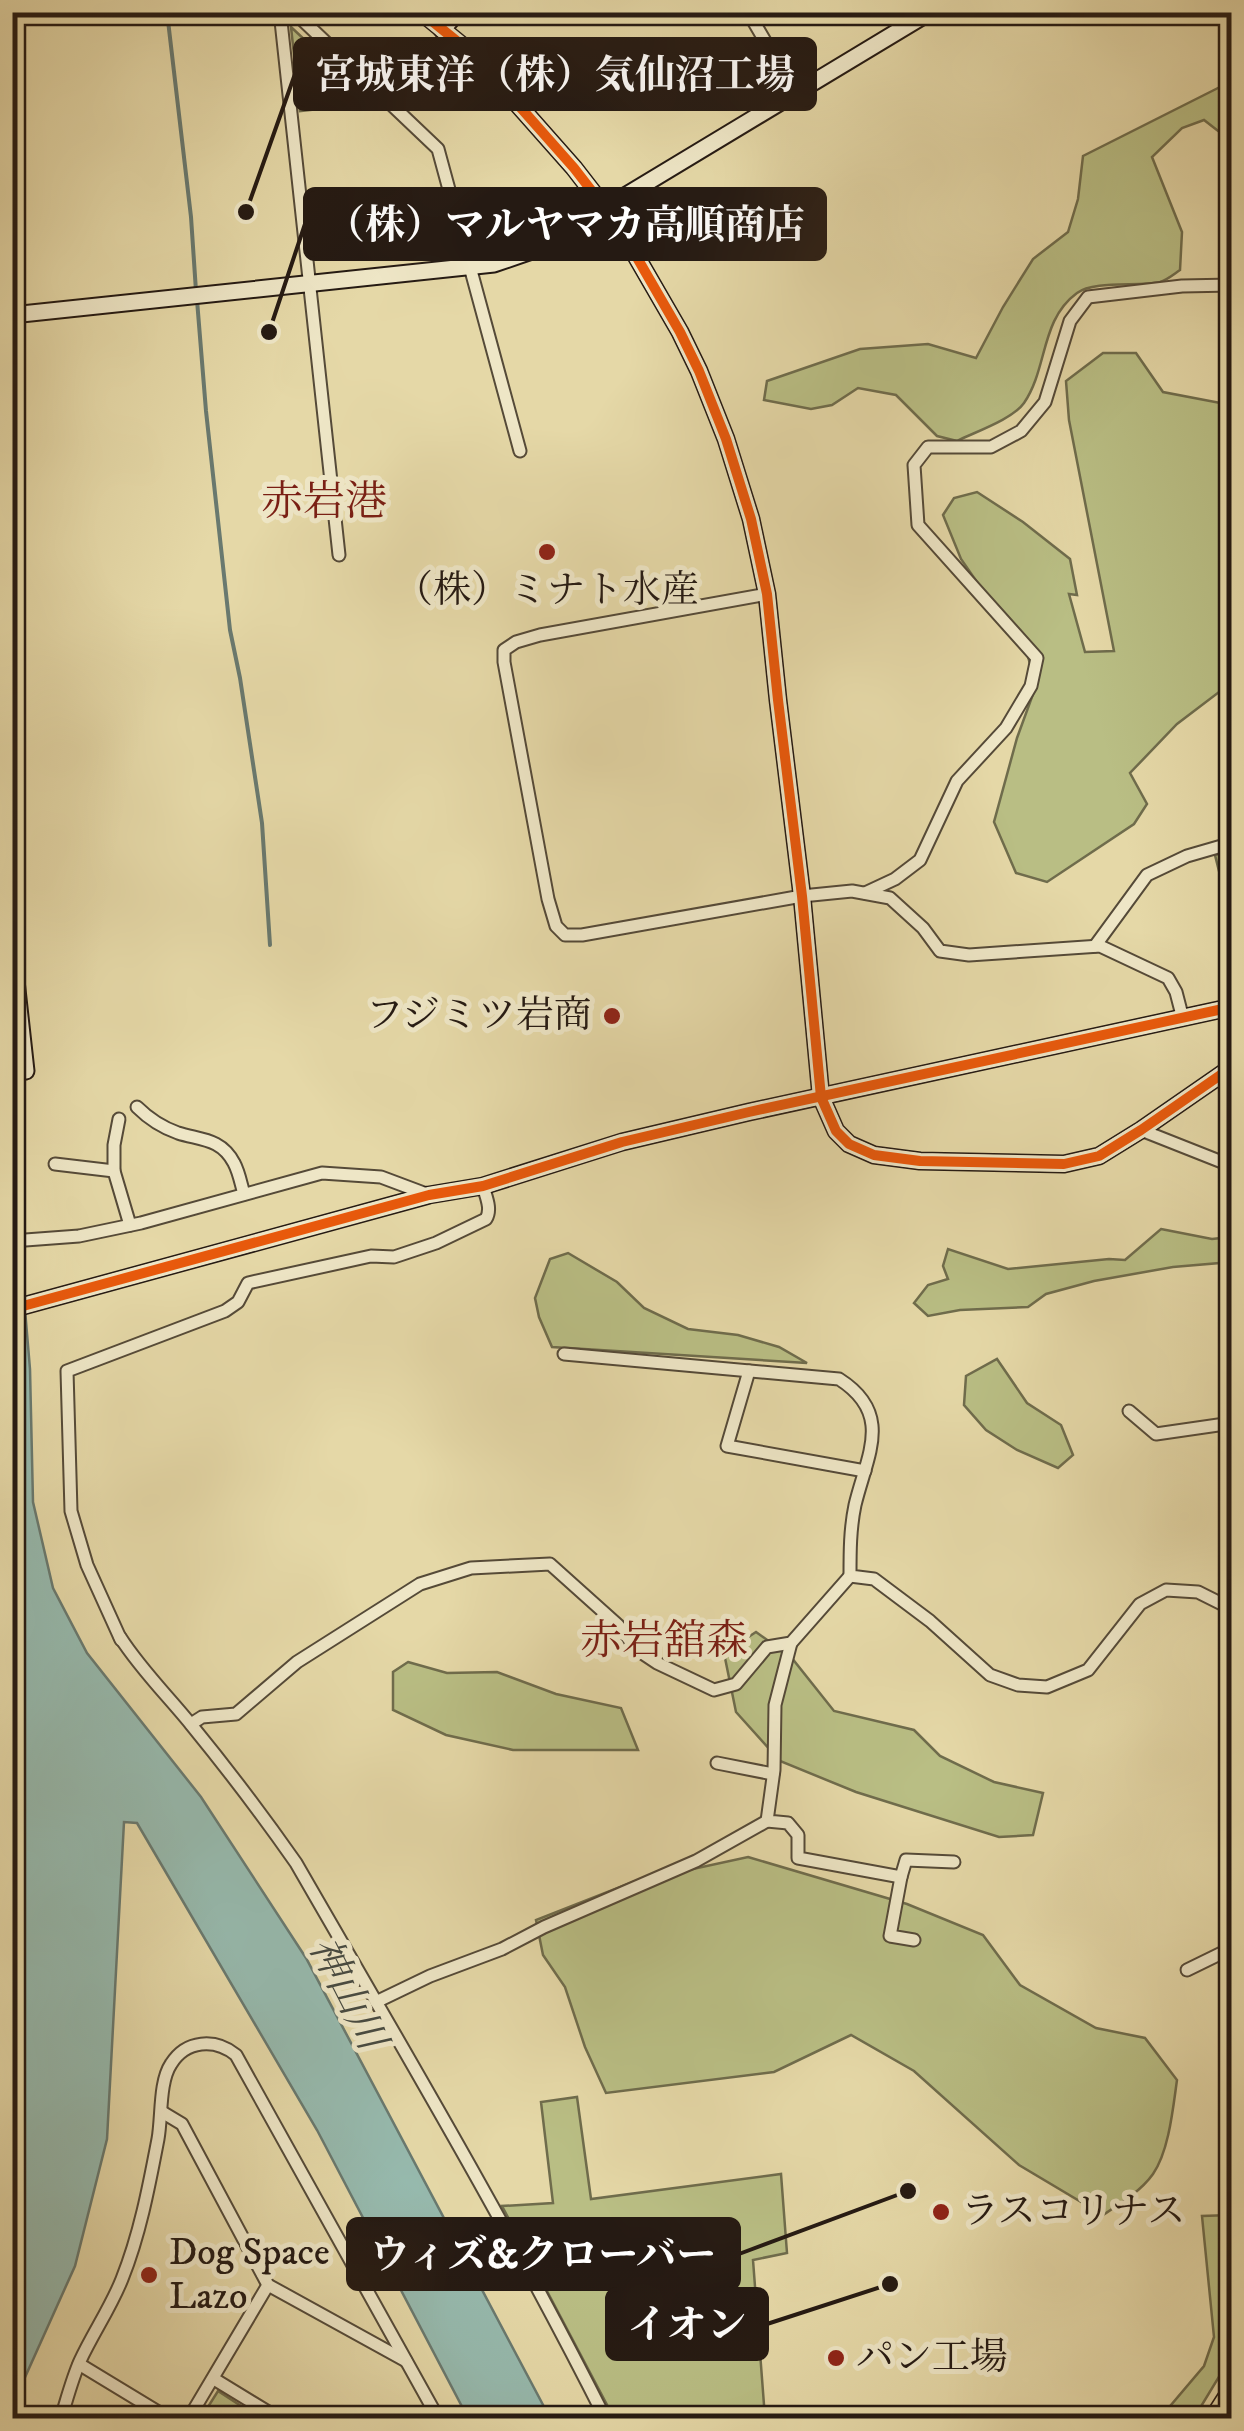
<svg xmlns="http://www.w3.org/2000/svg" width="1244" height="2431" viewBox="0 0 1244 2431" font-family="'IM FELL DW Pica','Noto Serif JP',serif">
<rect width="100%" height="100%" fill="#e5d8a7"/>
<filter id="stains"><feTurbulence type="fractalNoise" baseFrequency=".002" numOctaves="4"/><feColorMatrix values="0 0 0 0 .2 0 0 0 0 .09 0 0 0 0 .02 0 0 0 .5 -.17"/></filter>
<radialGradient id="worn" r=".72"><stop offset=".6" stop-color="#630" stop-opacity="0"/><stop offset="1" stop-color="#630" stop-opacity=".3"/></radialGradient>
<g fill="#b9be84" stroke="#6f6c4c" stroke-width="2.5">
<polygon points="291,27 372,103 300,111"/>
<path d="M1222 86 1231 88V141L1204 120 1182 128 1152 157 1182 232 1180 270C1174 274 1167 280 1160 282 1139 287 1094 280 1077 293 1040 320 1048 368 1024 403 1013 419 975 432 957 441L937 436 896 395 858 388 832 405 811 409 764 400 767 381 860 349 928 344 976 358 1003 307 1033 259 1068 232 1078 199 1083 156Z"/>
<polygon points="1103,353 1136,353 1163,392 1231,405 1231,683 1177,724 1130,773 1147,804 1134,824 1047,882 1016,873 994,822 1017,738 1036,686 1024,642 990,601 961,559 943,515 954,498 977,492 1023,522 1070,559 1077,595 1069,594 1085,652 1114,651 1069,420 1066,381"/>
<polygon points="1231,850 1231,894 1225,895 1215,855"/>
<polygon points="1161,1229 1212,1239 1231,1237 1231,1262 1173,1267 1094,1281 1046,1294 1028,1307 960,1310 928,1316 914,1303 928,1285 948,1279 943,1266 948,1249 1008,1269 1109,1259 1125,1260"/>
<polygon points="568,1253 617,1282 644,1308 688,1329 738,1335 779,1347 807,1363 552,1347 539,1317 535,1298 550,1259"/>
<polygon points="997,1359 1027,1403 1061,1425 1073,1455 1058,1468 1017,1450 986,1430 964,1405 966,1376"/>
<polygon points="756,1632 791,1657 834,1711 914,1730 940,1756 994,1782 1043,1793 1033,1835 999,1837 856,1792 780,1761 736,1712 724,1653"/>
<polygon points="408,1662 447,1673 497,1672 556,1694 621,1708 638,1750 513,1750 446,1735 393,1710 393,1672"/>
<path d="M748 1857 907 1904 983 1935 1020 1985 1096 2028 1145 2038 1177 2080C1173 2108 1169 2151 1153 2174 1141 2191 1120 2204 1103 2215L1019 2165 914 2071 851 2035 774 2072 606 2093 585 2047 565 1987 543 1955 536 1920 633 1882Z"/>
<polygon points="577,2097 591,2199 781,2174 787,2253 753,2260 765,2418 614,2418 502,2206 553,2203 541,2102"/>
<polygon points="1231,2215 1231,2357 1194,2418 1160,2418 1204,2366 1214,2337 1202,2216"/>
<polygon points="218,2391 241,2406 234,2418 201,2418"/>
</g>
<polygon fill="#96b9ad" stroke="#69796f" stroke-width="2.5" points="12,1155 30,1369 33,1502 53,1588 87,1653 201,1797 306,1958 550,2418 468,2418 317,2130 137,1823 124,1822 107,2139 75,2266 22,2384 13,2418"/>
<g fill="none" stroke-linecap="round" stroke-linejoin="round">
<g stroke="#69796f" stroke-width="4">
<polyline points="167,12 191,217 196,291"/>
<polyline points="197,300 206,411 230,630 240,678 262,823 270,945"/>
</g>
<defs>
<g id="street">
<polyline points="280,12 339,555"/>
<polyline points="294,12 438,149 520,451"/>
<polyline points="748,12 796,94"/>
<polyline points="767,594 540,635 516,642 504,650 504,662 548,899 556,926 565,935 582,935 802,896 852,891 890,898 923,928 940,951 969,955 1100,946 1168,978 1176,992 1183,1019"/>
<polyline points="1226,716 1232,724"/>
<polyline points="865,893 895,879 920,860 957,781 1006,728 1031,686 1037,658 918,525 914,465 928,447 991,447 1021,431 1045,402 1070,321 1088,297 1182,286 1232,285"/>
<polyline points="1095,946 1147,875 1187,856 1232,843"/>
<path d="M137 1107C149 1119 161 1127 178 1133 200 1140 221 1138 234 1163 239 1172 241 1184 244 1194"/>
<polyline points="119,1119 114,1145 114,1171 130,1225"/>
<polyline points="1141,1130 1232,1166"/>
<polyline points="55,1164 114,1171"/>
<polyline points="12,1241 79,1236 141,1223 322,1173 381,1177 429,1195"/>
<path d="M564 1354 839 1379C894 1414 867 1455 855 1505 850 1529 850 1552 850 1576L874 1579 930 1621 990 1675 1018 1685 1047 1687 1088 1670 1140 1604 1166 1590 1198 1592 1232 1609"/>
<polyline points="749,1371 727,1446 865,1471"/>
<polyline points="1129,1411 1156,1434 1232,1423"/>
<path d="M120 1637C141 1670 169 1697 193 1727 229 1771 263 1816 296 1863 402 2047 510 2229 605 2418"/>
<path d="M121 1640 87 1565 71 1511 67 1371 225 1311 238 1302 248 1283 371 1256 394 1257 436 1243 486 1219C492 1209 486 1197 483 1186"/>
<polyline points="791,1643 775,1705 774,1770 767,1821 788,1823 798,1835 798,1858 901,1877 890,1936 914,1940"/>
<polyline points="191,1724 202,1717 236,1714 297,1662 420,1584 471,1568 550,1564 618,1625 636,1649 657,1663 714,1690 736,1684 767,1647 791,1643 850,1576"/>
<polyline points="717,1763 773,1774"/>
<polyline points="901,1877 906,1860 954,1862"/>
<polyline points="1187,1970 1232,1948"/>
<polyline points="376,2002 430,1976 502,1949 544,1927 696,1861 767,1821"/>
<polyline points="162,2112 182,2124 268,2285 406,2361"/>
<polyline points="79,2364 168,2418"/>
<polyline points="214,2379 278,2418"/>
<path d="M61 2418C67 2399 72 2379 80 2361 93 2333 111 2307 122 2279 140 2234 149 2186 158 2139 162 2117 159 2082 171 2064 186 2040 215 2038 236 2055L438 2418"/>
<polyline points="189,2418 268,2285"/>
</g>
<g id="secondary">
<polyline points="421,12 475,56 574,168 605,208 632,249 680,332 699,371 726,439 751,519 767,594 778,700 802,896 821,1097 836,1131 849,1144 874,1155 920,1161 1064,1164 1099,1156 1141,1130 1232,1067"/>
<polyline points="442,30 458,12"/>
<polyline points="12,315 494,264 529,252 605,208 930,12"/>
<polyline points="12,944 26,1071"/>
<polyline points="12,1309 429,1195 483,1186 622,1142 749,1112 1232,1007"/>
</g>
<polyline id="primary" points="1214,2418 1232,2390"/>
</defs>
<use href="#street" stroke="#554a38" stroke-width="15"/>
<use href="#secondary" stroke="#251a13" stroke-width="19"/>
<use href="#primary" stroke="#251a13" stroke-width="21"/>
<use href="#street" stroke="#eee6c6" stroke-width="11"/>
<use href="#secondary" stroke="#eee6c6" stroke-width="15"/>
<use href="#primary" stroke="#e5d8a7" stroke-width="18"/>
<defs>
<g id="cycleway">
<polyline points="421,12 475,56 574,168 605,208 632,249 680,332 699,371 726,439 751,519 767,594 778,700 802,896 821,1097 836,1131 849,1144 874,1155 920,1161 1064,1164 1099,1156 1141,1130 1232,1067"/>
<polyline points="12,1309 429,1195 483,1186 622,1142 749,1112 1232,1007"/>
</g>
</defs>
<use href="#cycleway" stroke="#eee6c6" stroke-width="16"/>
<use href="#cycleway" stroke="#e8590c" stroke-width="10"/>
</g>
<g fill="#8f2418" stroke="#eee6c6" stroke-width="4">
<circle cx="547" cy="552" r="10"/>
<circle cx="612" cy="1016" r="10"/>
<circle cx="941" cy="2212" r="10"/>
<circle cx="149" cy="2275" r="10"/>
<circle cx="836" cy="2358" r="10"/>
</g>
<g text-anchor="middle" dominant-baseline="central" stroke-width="10" stroke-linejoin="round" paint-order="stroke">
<g font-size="38" fill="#251a13" stroke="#eee6c6" text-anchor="start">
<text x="547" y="591" text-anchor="middle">（株）ミナト水産</text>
<text x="592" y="1016" text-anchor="end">フジミツ岩商</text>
<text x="961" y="2212">ラスコリナス</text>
<text x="169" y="2253">Dog Space<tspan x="169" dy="44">Lazo</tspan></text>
<text x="856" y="2358">パン工場</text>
</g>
<g font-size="40" font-style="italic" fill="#474a41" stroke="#eee6c6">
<text transform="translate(346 1994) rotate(63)">神山川</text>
</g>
<g font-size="42" fill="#7a1f14" stroke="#eee6c6">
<text x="324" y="503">赤岩港</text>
<text x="664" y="1642">赤岩舘森</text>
</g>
</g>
<path fill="none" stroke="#251a13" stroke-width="4" d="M246 212L295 74M269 332L305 224M908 2191L739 2254M890 2284L767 2324"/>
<g fill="#251a13" stroke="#eee6c6" stroke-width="4">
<circle cx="246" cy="212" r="10"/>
<circle cx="269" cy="332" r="10"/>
<circle cx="908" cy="2191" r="10"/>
<circle cx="890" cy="2284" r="10"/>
</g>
<g fill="#251a13" stroke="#251a13" stroke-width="4">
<rect x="295" y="39" width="520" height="70" rx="10"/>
<rect x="305" y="189" width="520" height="70" rx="10"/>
<rect x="348" y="2219" width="391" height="70" rx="10"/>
<rect x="607" y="2289" width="160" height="70" rx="10"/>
</g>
<g font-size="40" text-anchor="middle" font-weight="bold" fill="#fff">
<text x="555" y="88">宮城東洋（株）気仙沼工場</text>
<text x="565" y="238">（株）マルヤマカ高順商店</text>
<text x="543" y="2268">ウィズ&amp;クローバー</text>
<text x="687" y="2338">イオン</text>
</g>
<rect width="1244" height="2431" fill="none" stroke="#e5d8a7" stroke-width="50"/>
<rect x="15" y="15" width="1214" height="2401" fill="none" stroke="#251a13" stroke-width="5"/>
<rect x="25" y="25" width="1194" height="2381" fill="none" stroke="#251a13" stroke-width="2.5"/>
<rect width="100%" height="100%" filter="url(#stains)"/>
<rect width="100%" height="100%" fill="url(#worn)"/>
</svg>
